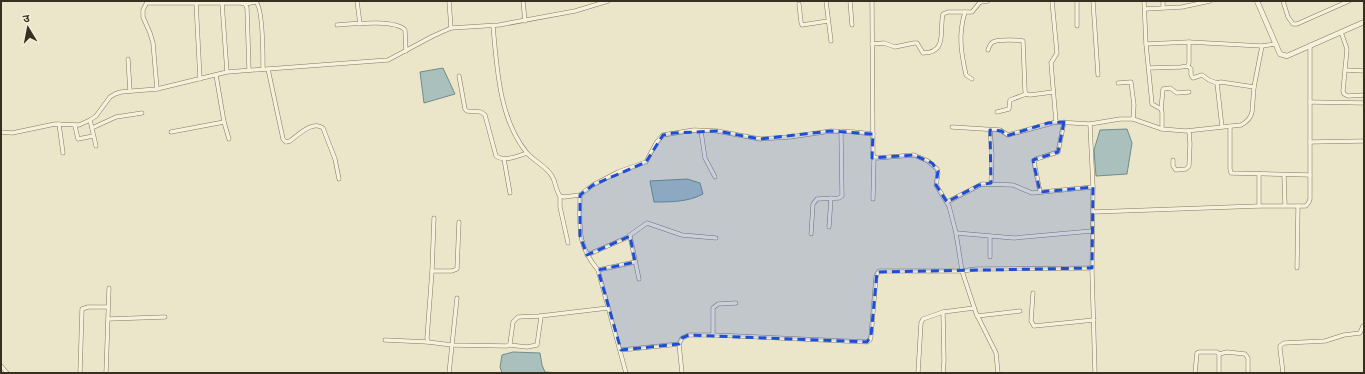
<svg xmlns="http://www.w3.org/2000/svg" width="1365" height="374" viewBox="0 0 1365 374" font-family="'Zilla Slab','Noto Sans Devanagari',serif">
<rect width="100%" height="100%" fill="#ebe5c9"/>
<g fill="#a9c0bc" stroke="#708d8a">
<polygon points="443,68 455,94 424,103 420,72"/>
<polygon points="1127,129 1132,143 1127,174 1096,176 1094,150 1100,130"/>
<path d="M687 179 700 183 703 194C688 202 671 202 654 202L650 181Z"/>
<polygon points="513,352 540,353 542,365 545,372 560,373 502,373 500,367 502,355"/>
</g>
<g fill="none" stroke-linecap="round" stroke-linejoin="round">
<defs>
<g id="minor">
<polyline points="357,1 360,24"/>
<polyline points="449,1 451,28"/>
<polyline points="523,1 525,21"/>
<polyline points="826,1 831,41"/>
<polyline points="850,1 852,25"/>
<polyline points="872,1 873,154 874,157 877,158 914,155 928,161 937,169 938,174 936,185 949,206 956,233 962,271 976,313 996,353 998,373"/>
<polyline points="1052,1 1057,53 1051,63 1056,122"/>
<polyline points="1077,1 1077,26"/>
<polyline points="1093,1 1098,75"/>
<polyline points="1144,1 1146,44 1152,104 1161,109 1162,112 1162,129"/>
<polyline points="1163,1 1163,8"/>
<polyline points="1283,1 1288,17 1293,24 1297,24 1349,1"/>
<polyline points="147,2 143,10 143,17 150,33 153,43 157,89"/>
<polyline points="196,2 200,79"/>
<polyline points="981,2 988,1"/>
<polyline points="147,3 241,3 245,4 247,8 249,70"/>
<polyline points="222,3 227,72"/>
<path d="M245 4 256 2C263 8 263 57 263 69"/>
<polyline points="799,4 801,22 802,25 828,21"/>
<polyline points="1145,9 1182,7 1210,1"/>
<path d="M965 12C958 35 961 52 966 75L972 79"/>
<path d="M337 25C352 24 395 19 405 30L406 51"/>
<path d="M493 26C497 68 499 119 527 153 534 161 546 166 552 176 556 182 555 189 560 196L564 197 580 195 593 185 618 172 646 162 656 143 663 135 694 130 717 131 760 139 790 137 831 131 854 132 873 134"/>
<polyline points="1341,32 1347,49 1343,91 1344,94 1348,96 1364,95"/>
<path d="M872 44 884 43 895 47 914 43H917L923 53C948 53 939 30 943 14L948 12H972L981 1"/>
<polyline points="1146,44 1189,42 1262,46 1276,44"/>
<path d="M988 50C989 47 991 43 993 42 998 39 1018 40 1023 41L1025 91 1026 94 1030 95 1053 92"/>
<polyline points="128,59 130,91"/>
<polyline points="1188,66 1191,69 1191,75 1193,78 1202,75 1209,80 1217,83"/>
<polyline points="1149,68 1181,67 1188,66 1189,63 1189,42"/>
<path d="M268 69 283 139 286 142 290 141C298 135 313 120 323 128L335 159 339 179"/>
<polyline points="1345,70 1364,71"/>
<polyline points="216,75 224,122 229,139"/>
<path d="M459 76 465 109 467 111 481 112 485 115 496 156C504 162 518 156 527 153"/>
<polyline points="1118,83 1131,82 1134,105 1133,119"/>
<polyline points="1310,102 1364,103"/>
<polyline points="1161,109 1163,89 1170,88 1177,93 1189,92"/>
<polyline points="997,112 1009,109 1010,100 1026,94"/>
<polyline points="90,120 96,146"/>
<polyline points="59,124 63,153"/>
<polyline points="1090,124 1093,187 1092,271 1095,373"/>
<polyline points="75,126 78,139 93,136"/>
<polyline points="1230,126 1230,169 1231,173 1310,175"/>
<path d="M952 127 1000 130 1008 135 1056 122 1090 124 1120 119H1133L1162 129 1186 131 1241 125C1247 122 1251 117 1252 112L1254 87 1262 46"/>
<polyline points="1222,127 1217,83 1221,82 1254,87"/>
<polyline points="92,128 116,117 142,113"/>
<polyline points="990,130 992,154 991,183"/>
<polyline points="701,131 705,158 715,177"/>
<polyline points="1,132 12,133 55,124 79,125 90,120 96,116 110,97 115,94 121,92 157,89 227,72 388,60 433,36 451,28 499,25 575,11 608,1"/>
<polyline points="171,132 224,122"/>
<polyline points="1310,142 1364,141"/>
<polyline points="504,159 510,193"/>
<polyline points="1173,160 1173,166 1176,170 1186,169 1189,166 1190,144 1189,131"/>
<polyline points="1284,175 1285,205"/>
<polyline points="1040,192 1034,162 1036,159 1058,152 1064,122"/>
<path d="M580 195C580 226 576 244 598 270L626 373"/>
<polyline points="560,196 560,207 568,243"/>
<polyline points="873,199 874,157"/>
<polyline points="947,202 982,184 1013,185 1032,193 1093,187"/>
<polyline points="1259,206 1259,174"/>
<polyline points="1093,212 1259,206 1306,206 1309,202 1310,199 1310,45"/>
<polyline points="434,218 432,271 427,338 428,342 452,345 507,346 510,344 513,322 518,317 540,316 608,308"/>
<polyline points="829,227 831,198"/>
<polyline points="956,233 1014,238 1092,231"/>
<polyline points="811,234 813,204 817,199 839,198 842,196 841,131"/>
<polyline points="630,236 639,279"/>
<polyline points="587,255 626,238 647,223 682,235 716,238"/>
<polyline points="990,257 990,236"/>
<polyline points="1297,268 1298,206"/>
<polyline points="598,270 635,262"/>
<polyline points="432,271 452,271 457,269 459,222"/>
<polyline points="1033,293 1031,321 1034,326 1094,320"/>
<polyline points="977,316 1020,311"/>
<polyline points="108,319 165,317"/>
<polyline points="713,335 713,308 718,304 736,303"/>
<polyline points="385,340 428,342"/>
<polyline points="509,345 527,347 537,345 541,317 540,316"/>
<polyline points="621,350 679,344"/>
<polyline points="1219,354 1227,352 1245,354 1248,358 1248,373"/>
<polyline points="1,366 7,373"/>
<polyline points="80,373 82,309 88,307 108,307"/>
<polyline points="106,373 109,288"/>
<polyline points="449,373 457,298"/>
<polyline points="682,373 679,344 682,338 689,335 713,335 867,342 870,340 871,336 876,277 877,274 879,271 962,271 976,269 1092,268"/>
<polyline points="918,373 921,323 923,319 943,312 974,308"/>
<polyline points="943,373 944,361 943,312"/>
<polyline points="1195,373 1197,353 1199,352 1217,352 1219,354 1219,373"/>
<polyline points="1283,373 1280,349 1280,346 1284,343 1325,341 1344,335 1360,333 1363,326"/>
</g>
<polyline id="tertiary" points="1257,1 1280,54 1287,56 1364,22"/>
</defs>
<use href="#minor" stroke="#86785f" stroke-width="4.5"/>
<use href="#tertiary" stroke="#86785f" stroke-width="5.5"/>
<use href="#minor" stroke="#f6f1dc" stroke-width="3.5"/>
<use href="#tertiary" stroke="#f6f1dc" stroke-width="4.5"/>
</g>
<path fill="#1d4ed8" fill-opacity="0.2" stroke="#1d4ed8" stroke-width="3" stroke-dasharray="8 5" stroke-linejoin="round" d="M1064 122 1058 152 1033 160 1040 192 1093 187 1092 268 877 272 871 336 867 342 689 335 682 338 679 344 621 350 598 270 635 262 630 236 587 255 580 236V195L593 185 646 162 663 135 673 133 717 131 760 139 831 131 873 134 872 158 914 155 932 163 938 171 936 185 947 202 979 185 991 183 990 130 1002 131 1006 136 1048 123Z"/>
<rect width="1365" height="374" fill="none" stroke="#372f21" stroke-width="4"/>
<g transform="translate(28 28) rotate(350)" stroke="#f3eed8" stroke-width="3" paint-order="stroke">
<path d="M0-3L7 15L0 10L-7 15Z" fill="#372f21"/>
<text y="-6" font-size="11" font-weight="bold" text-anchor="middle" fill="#372f21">उ</text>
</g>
</svg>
